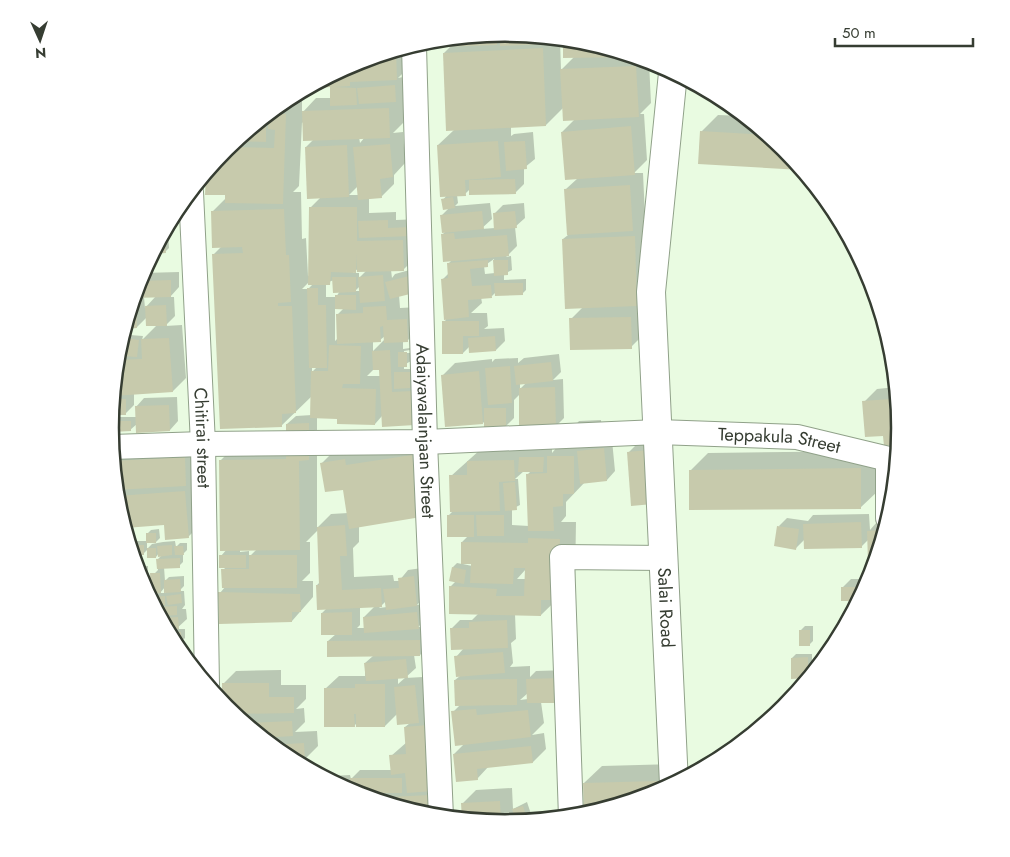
<svg xmlns="http://www.w3.org/2000/svg" width="1010" height="857" viewBox="0 0 1010 857" font-family="Jost,sans-serif">
<rect width="100%" height="100%" fill="#e9fbe1"/>
<g fill="#0003" fill-rule="evenodd">
<path d="M505 34 560 39 561 70 574 57 582 41 649 62 651 103 640 114H644L647 160 634 173H643L645 217 643 220 651 219 654 288 637 304H644V334L631 347 571 319 583 307 563 239 568 235 566 189 578 178 562 132 575 119 563 108 546 125 511 127V136L514 134 533 132 535 159 524 168V184L515 193 470 189 465 194 457 195 458 203 455 206 490 203 492 219 481 229 495 228 494 214 503 205 524 203 525 218 515 227 517 246 506 257 511 256 512 270 504 274V280L526 279V290L522 294 496 292 492 296 481 297 482 303 471 313H487L488 326 484 329 504 328 505 341 496 350 470 346 463 353 443 322 446 320 442 280 449 273 448 264 452 260 442 235 446 231 442 215 449 208 443 200 447 195 438 145 454 130 444 53 452 45 442 40ZM494 259 495 273 485 274 484 266Z"/>
<path d="M409 47 410 66 398 78 403 77V123L393 133 403 132 405 163 394 175V184L381 197 369 198V213L396 212V220L420 219 412 261 403 270H391L392 278 395 274 417 268 399 295 400 308 419 307 420 328 407 341H403V349L410 348V350L404 351V353H410L411 361 404 365V369H413L428 411 382 416 375 424 338 417H317V528L331 514 348 513 344 488 322 463 339 446 429 438 438 498 359 526V542L353 548 354 577 393 575 394 581H399L408 570 422 568 425 596 417 605 425 604 427 619 418 627H432L433 642 420 655H414L416 668 405 678 423 677 444 817 428 816 356 794 358 792H351V785L347 789 327 779 330 776 350 775 351 779 360 770H392L391 756 407 742 405 727 410 723 398 713 385 726 358 722 354 726 325 689 339 676H365V663L373 656 328 641 336 634 322 613 327 608 317 585 320 582 318 530 306 542H310V573L302 581H313V597L292 621 220 593 225 587 223 570 226 567 221 556 227 549 220 461 238 443H287V424L296 416 312 415V396L281 426 213 255 221 247 212 212 226 198 227 194H206L207 172 226 149 286 100 301 92 296 97 302 98V113L316 98H331L334 86 310 87 354 64ZM302 122 314 139 306 147 321 197 310 208V276H308L306 238 302 239 301 192H293L299 186ZM359 137H365L360 143ZM358 186V195H349ZM359 269 367 270 359 278V273H353V271ZM334 280 340 291 336 297H326V283ZM308 283H314L308 289H302ZM360 286 361 291H355ZM335 308H344L337 315 338 338 335 341ZM385 336V339L373 351V341L380 340ZM312 367H317L312 372ZM374 369H380V376H367ZM240 549H257L249 557V551L240 552ZM386 601 387 607 379 608ZM375 606 364 617 365 628H357L360 625V607ZM398 677H406L398 684Z"/>
<polygon points="718,115 744,116 784,150 800,168 699,163 701,132"/>
<polygon points="165,232 168,232 169,248 165,252 153,253"/>
<path d="M179 272V287L170 297H174L175 316 165 326 182 325 186 378 173 391 134 393V405L125 414H113L114 421 117 417H136V407L144 398 177 397 178 421 170 430 137 424 130 430 113 427 110 430 118 351 126 348V339L130 335 143 336 142 340 157 325 147 317 137 327 125 328 140 277 143 273ZM156 296 145 308 144 297Z"/>
<path d="M559 354 561 372 553 380 563 379 564 418 555 427 520 394 514 400V418L506 426 485 421 483 423 442 376 455 363 492 359V362L495 359 518 358V363L524 358ZM520 383H526L520 389Z"/>
<polygon points="896,387 900,429 898,443 885,444 884,435 864,402 877,389"/>
<path d="M601 420 602 435 612 440 615 471 607 480 585 482 566 502V516L561 522H576L575 582 541 615 515 614 516 639 511 643 513 663 510 667 530 666V677L536 671 569 670 541 702 544 723 532 735 544 733 546 749 533 762 489 766 477 779 454 754 465 743 453 712 460 705 455 680 460 676 456 657 464 648 451 629 460 620H472L479 613 450 587 456 581 453 567 457 563 462 564V542L469 535 448 516 452 512 451 476 481 449 552 448V453L579 421ZM524 471H531L528 474 529 526 512 525V509L520 505 518 479H515ZM463 563H472V566L463 564ZM526 569V579H517ZM528 693V699L520 700Z"/>
<polygon points="658,442 662,494 628,453 637,444"/>
<polygon points="197,445 201,524 188,537 165,523 130,526 132,540 129,542 118,505 113,451"/>
<polygon points="878,451 878,491 860,508 691,470 708,453"/>
<polygon points="869,514 870,530 877,522 887,522 875,561 869,539 861,547 805,539 795,549 779,526 787,518 808,521 813,515"/>
<path d="M159 529 160 538 156 542H147V549L152 544 163 542 175 541 176 547 180 543H187V550L183 554V562L179 566 164 567 165 581 169 577 184 576V586L179 591H184L185 605 182 609H186L187 619 176 629H185V638L181 642H174L151 600H154L159 592 152 588 147 592 136 566H148V572L143 576H152L158 570 157 560 162 555 159 553 156 557 148 549 143 554 133 545 137 541H147V534L151 530ZM165 587 166 593H160Z"/>
<polygon points="851,579 870,579 859,599 842,600 842,588"/>
<polygon points="805,626 813,626 813,641 809,645 801,630"/>
<polygon points="186,645 187,655 184,657 176,646"/>
<polygon points="835,645 833,648 824,659 824,656"/>
<polygon points="796,654 812,654 812,673 808,677 792,658"/>
<polygon points="281,670 281,685 306,685 306,699 296,709 304,708 305,722 295,732 317,731 318,746 305,759 294,759 294,761 285,757 223,704 223,684 236,671"/>
<polygon points="675,764 675,783 656,793 585,815 584,783 602,766"/>
<polygon points="512,788 513,809 527,802 531,814 527,818 517,821 514,815 514,822 505,823 463,819 462,804 476,790"/>
</g>
<g fill="#c7caac">
<polygon points="499,34 544,38 544,44 500,46"/>
<polygon points="497,35 497,45 441,47 441,40"/>
<polygon points="563,39 582,41 634,57 563,58"/>
<polygon points="543,48 546,126 446,131 443,53"/>
<polygon points="396,51 397,80 350,82 350,86 334,87 356,88 357,105 330,106 330,87 308,89 354,64"/>
<polygon points="636,66 639,117 563,121 560,69"/>
<polygon points="395,85 396,102 359,104 357,88"/>
<polygon points="389,108 390,138 303,141 302,111"/>
<polygon points="268,114 286,114 283,204 225,203 225,195 205,195 206,174 229,147 274,148 275,130 268,129"/>
<polygon points="266,116 266,142 235,141 254,126"/>
<polygon points="631,126 635,175 565,180 561,132"/>
<polygon points="700,131 767,135 784,150 801,170 698,164"/>
<polygon points="498,141 501,177 465,180 466,196 440,197 437,145"/>
<polygon points="525,141 527,169 506,171 504,142"/>
<polygon points="390,144 393,177 380,179 382,198 358,200 353,147"/>
<polygon points="347,145 349,197 307,199 305,147"/>
<polygon points="515,179 516,194 469,195 469,180"/>
<polygon points="630,185 633,231 567,235 564,189"/>
<polygon points="453,197 455,208 443,210 441,199"/>
<polygon points="309,207 357,207 357,241 403,240 404,271 357,272 356,253 356,273 331,272 330,285 308,285"/>
<polygon points="284,209 286,255 289,255 291,302 278,303 278,306 292,306 296,413 282,414 282,427 220,429 212,254 243,253 242,247 212,248 211,211"/>
<polygon points="482,211 484,229 442,233 440,215"/>
<polygon points="515,211 517,228 494,230 493,213"/>
<polygon points="388,220 388,228 411,227 412,236 359,238 358,221"/>
<polygon points="454,233 455,239 507,235 509,256 443,262 441,234"/>
<polygon points="164,235 166,253 153,254 163,235"/>
<polygon points="635,236 637,306 565,309 562,239"/>
<polygon points="488,260 488,267 470,269 472,286 491,285 492,298 468,300 469,317 444,320 441,279 448,278 447,263"/>
<polygon points="493,260 508,260 508,275 494,276"/>
<polygon points="383,275 385,301 360,303 358,277"/>
<polygon points="409,276 414,293 390,299 385,282"/>
<polygon points="332,277 356,277 356,292 333,293"/>
<polygon points="171,280 171,297 134,298 139,281"/>
<polygon points="494,283 523,283 523,295 495,296"/>
<polygon points="307,288 318,288 318,305 326,305 327,368 309,368"/>
<polygon points="335,295 356,295 356,310 335,309"/>
<polygon points="166,305 167,326 146,326 145,306"/>
<polygon points="136,306 137,328 125,329 131,307"/>
<polygon points="386,306 387,320 407,319 408,342 384,343 383,326 380,327 381,342 337,344 336,314 363,313 363,307"/>
<polygon points="631,317 632,349 570,350 569,318"/>
<polygon points="442,321 479,321 479,336 463,336 463,354 442,354"/>
<polygon points="495,336 496,351 469,353 468,338"/>
<polygon points="125,338 139,340 137,357 123,356"/>
<polygon points="169,338 173,392 113,396 117,360 142,359 141,339"/>
<polygon points="329,345 361,346 360,384 343,384 342,388 376,389 375,425 337,424 337,419 310,418 311,371 328,371"/>
<polygon points="390,350 392,392 413,391 415,425 382,427 379,370 373,370 372,351"/>
<rect x="398" y="352" width="9" height="15"/>
<polygon points="551,362 553,381 516,385 514,366"/>
<polygon points="510,366 512,403 488,405 485,368"/>
<polygon points="479,371 483,424 445,427 441,375"/>
<polygon points="394,372 410,372 410,388 394,389"/>
<polygon points="555,387 556,428 519,429 519,388"/>
<polygon points="890,395 896,395 900,429 898,445 884,446 883,436 865,437 862,401 891,399"/>
<polygon points="113,399 126,399 126,415 112,415"/>
<polygon points="169,405 170,431 136,433 135,406"/>
<polygon points="484,408 506,408 506,427 484,428"/>
<polygon points="112,421 131,421 131,431 112,432"/>
<polygon points="309,423 309,460 299,461 300,550 220,551 219,460 286,459 286,424"/>
<polygon points="604,448 607,481 580,484 577,451"/>
<polygon points="649,450 653,504 631,506 627,452"/>
<polygon points="412,455 421,517 349,529 343,490 325,492 320,463 345,459 346,465"/>
<polygon points="547,456 574,456 574,494 563,494 563,506 553,507 554,531 528,531 526,474 547,473"/>
<polygon points="185,457 186,486 116,490 113,461"/>
<polygon points="519,457 544,457 543,472 518,472"/>
<polygon points="514,460 515,481 499,482 500,511 450,512 449,475 467,475 467,461"/>
<polygon points="861,468 861,509 689,510 689,470"/>
<polygon points="515,482 517,510 505,511 503,483"/>
<polygon points="185,491 189,538 165,540 164,525 125,528 117,496"/>
<rect x="447" y="515" width="27" height="22"/>
<polygon points="476,515 504,515 504,536 477,536"/>
<polygon points="861,522 862,548 804,549 803,524"/>
<polygon points="345,525 347,556 340,556 342,590 381,588 382,607 317,610 316,585 319,585 317,527"/>
<polygon points="777,526 799,529 796,550 774,546"/>
<polygon points="881,530 881,541 875,563 868,563 867,531"/>
<rect x="146" y="533" width="10" height="10"/>
<polygon points="528,538 560,539 558,600 541,600 541,616 449,614 449,586 497,589 496,596 524,596 525,568 514,568 513,584 470,583 471,564 461,564 461,542 528,543"/>
<polygon points="132,545 144,545 144,555 133,555"/>
<polygon points="172,545 172,555 158,557 157,546"/>
<polygon points="174,546 183,546 184,555 175,555"/>
<rect x="147" y="548" width="9" height="10"/>
<rect x="219" y="555" width="27" height="13"/>
<polygon points="249,555 297,555 297,588 222,588 221,569 249,569"/>
<polygon points="180,558 180,568 157,569 156,559"/>
<polygon points="452,567 466,570 464,584 449,581"/>
<polygon points="150,573 160,573 161,593 151,594"/>
<polygon points="414,576 417,606 386,610 383,589 399,588 398,578"/>
<polygon points="180,579 181,592 164,593 164,580"/>
<polygon points="841,587 866,587 858,601 841,601"/>
<polygon points="218,592 300,594 301,612 292,612 292,622 219,624"/>
<polygon points="181,594 182,603 168,605 166,596"/>
<polygon points="165,596 165,605 154,605 153,597"/>
<polygon points="177,606 177,615 160,616 155,607"/>
<polygon points="352,612 352,635 321,635 321,613"/>
<polygon points="417,612 419,629 364,633 363,617"/>
<polygon points="178,617 179,629 167,629 161,618"/>
<polygon points="507,620 508,648 451,650 450,628 469,628 469,622"/>
<rect x="799" y="630" width="11" height="16"/>
<polygon points="181,632 182,643 175,644 169,633"/>
<polygon points="420,640 420,656 327,657 327,641"/>
<polygon points="503,652 505,673 456,677 454,656"/>
<polygon points="808,657 808,678 791,679 791,658"/>
<polygon points="406,659 408,678 366,681 364,663"/>
<polygon points="561,678 561,703 527,703 526,679"/>
<polygon points="517,679 517,705 455,706 454,680"/>
<polygon points="222,683 269,683 269,697 294,697 294,713 233,714 222,703"/>
<polygon points="355,684 385,684 385,727 356,727 356,714 354,714 355,727 324,727 324,688 355,688"/>
<polygon points="415,685 419,723 397,725 394,687"/>
<polygon points="476,709 477,715 528,710 531,737 455,746 451,711"/>
<polygon points="247,715 248,723 292,721 293,736 262,738 236,716"/>
<polygon points="428,725 433,791 407,793 405,773 391,775 389,755 406,754 404,727"/>
<polygon points="304,743 305,760 293,761 271,745"/>
<polygon points="531,746 533,763 477,769 478,780 456,782 453,754"/>
<polygon points="347,778 347,790 328,779"/>
<polygon points="350,778 402,778 402,793 355,793 350,791"/>
<polygon points="658,781 659,792 656,793 584,815 583,783"/>
<polygon points="430,795 431,816 370,798"/>
<polygon points="500,801 501,823 462,819 461,803"/>
<polygon points="523,806 527,819 516,822 512,809"/>
</g>
<g fill="none" stroke-linecap="round" stroke-linejoin="round">
<defs>
<g id="minor">
<path id="s1" d="M414 46 425 442 441 817"/>
<path id="s2" d="M191 192 203 444 207 685"/>
<path id="s3" d="M112 447 203 444 425 442 658 432 797 437 897 461"/>
<polyline points="888,460 888,518"/>
<polyline points="571,817 562,557 664,558"/>
</g>
<g id="major">
<path id="s4" d="M673 73 651 292 674 784"/>
</g>
</defs>
<use href="#minor" stroke="#90a189" stroke-width="26"/>
<use href="#major" stroke="#90a189" stroke-width="30"/>
<use href="#minor" stroke="#fff" stroke-width="24"/>
<use href="#major" stroke="#fff" stroke-width="28"/>
</g>
<g text-anchor="middle" dominant-baseline="central" stroke-width="5" stroke-linejoin="round" paint-order="stroke">
<g font-size="18" fill="#363d32" stroke="#fff">
<text stroke="none"><textPath href="#s1" startOffset="385">Adaiyavalainjaan Street</textPath></text>
<text stroke="none"><textPath href="#s2" startOffset="246">Chitirai street</textPath></text>
<text stroke="none"><textPath href="#s3" startOffset="668">Teppakula Street</textPath></text>
<text stroke="none"><textPath href="#s4" startOffset="536">Salai Road</textPath></text>
</g>
</g>
<path d="M0 0H1010V857H0ZM119 428a386 386 0 1 1 772 0a386 386 0 1 1-772 0Z" fill="#fff" fill-rule="evenodd"/>
<path fill="none" stroke="#363d32" stroke-width="2.5" d="M119 428a386 386 0 1 1 772 0a386 386 0 1 1-772 0Z"/>
<g transform="translate(40 40) rotate(177)" stroke="#ffffff" stroke-width="4" paint-order="stroke">
<path d="M0-4L9 19L0 12L-9 19Z" fill="#363d32"/>
<text y="-8" font-size="14" font-weight="bold" text-anchor="middle" fill="#363d32">N</text>
</g>
<path d="M835 38v8h138v-8" fill="none" stroke="#363d32" stroke-width="2.5"/>
<text x="842" y="38" font-size="15" fill="#363d32" stroke="#ffffff" stroke-width="4" paint-order="stroke">50 m</text>
</svg>
